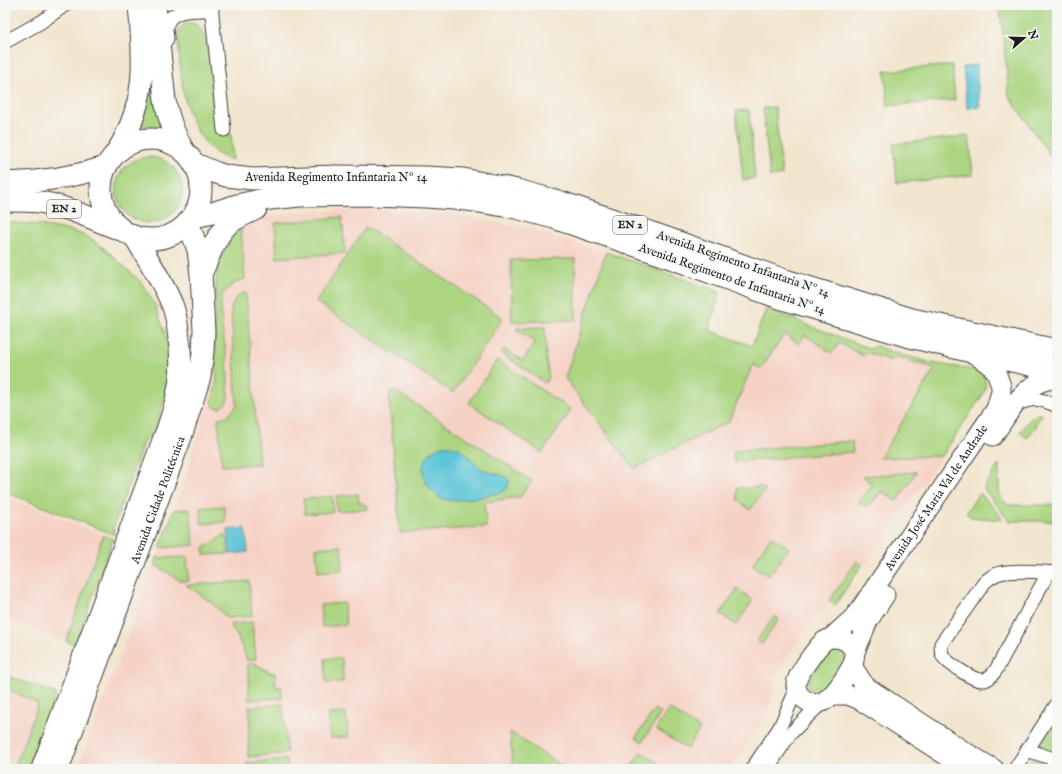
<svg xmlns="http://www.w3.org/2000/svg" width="1062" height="774" viewBox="0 0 1062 774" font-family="'IM FELL English',serif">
<rect width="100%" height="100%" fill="#f6f6f2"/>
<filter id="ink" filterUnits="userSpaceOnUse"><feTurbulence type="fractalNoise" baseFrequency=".025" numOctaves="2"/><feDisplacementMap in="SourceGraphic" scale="8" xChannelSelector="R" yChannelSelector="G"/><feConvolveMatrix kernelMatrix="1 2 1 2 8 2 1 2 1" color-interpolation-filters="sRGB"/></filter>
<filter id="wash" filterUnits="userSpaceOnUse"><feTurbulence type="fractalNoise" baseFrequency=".012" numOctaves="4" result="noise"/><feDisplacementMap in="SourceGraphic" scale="16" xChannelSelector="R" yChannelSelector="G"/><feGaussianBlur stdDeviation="0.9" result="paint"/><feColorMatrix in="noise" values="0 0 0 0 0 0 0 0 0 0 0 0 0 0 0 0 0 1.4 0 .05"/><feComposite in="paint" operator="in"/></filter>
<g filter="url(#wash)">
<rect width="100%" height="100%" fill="#f2e5ce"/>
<g fill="#f6d2c4">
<polygon points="341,210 396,210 455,215 497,222 533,230 606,252 565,378 725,423 766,309 871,349 875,346 910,357 937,364 975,371 981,374 985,380 986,386 983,394 927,478 865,566 856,561 820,614 817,612 779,669 774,684 769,710 730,769 78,769 174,510 184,481 213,384 212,363 214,341 216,282 218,264 225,249 233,236 243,227 252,222 269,216 292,213"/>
<polygon points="5,496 113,539 75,645 5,618"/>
<polygon points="5,675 56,694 28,769 5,769"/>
</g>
<g fill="#abd581" stroke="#64784e">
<polygon points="1000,5 1057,5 1057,165 1009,96"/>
<polygon points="146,15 161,125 159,127 145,126 142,125"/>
<path d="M186 23H193L198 26 206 38 211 72 216 129C219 135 225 134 231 134L233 160C220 157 214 152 205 142 181 113 181 74 178 38 178 30 179 28 186 23Z"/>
<polygon points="952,65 955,100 888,106 885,71"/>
<polygon points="775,107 782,175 770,177 763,108"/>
<polygon points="749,110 755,178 743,180 736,111"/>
<polygon points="969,136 973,175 897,183 893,144"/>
<circle cx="149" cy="190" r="33"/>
<polygon points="342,217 345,253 277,258 275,223"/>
<polygon points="5,222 40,225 71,231 88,237 105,249 141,282 155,305 164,330 170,355 165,397 155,433 144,440 113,529 115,535 5,492"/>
<polygon points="366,227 503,318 453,393 316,302"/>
<path d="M241 229 245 279C237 281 228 286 223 294 217 304 225 346 227 359 228 371 228 384 228 397 227 403 225 405 220 408L214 407 212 404 217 379 214 362 216 282 218 264 225 249 233 236Z"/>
<path d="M606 252 720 292 709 330 752 346 766 309 871 349 875 346C895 353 916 359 937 364 947 366 974 368 981 374 988 380 986 387 983 394L942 456 880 458 935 368 895 357 892 361 866 352 863 356 840 343 832 353 805 335 799 344 784 334 761 369 753 364 728 423H725L634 469 565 378Z"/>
<polygon points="575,259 576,320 512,322 511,260"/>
<path d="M242 293H246L259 464 222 466 218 418C229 417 231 413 237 405L231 310C233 302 235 298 242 293Z"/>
<polygon points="545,327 546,360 549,377 545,383 501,353 504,349 523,361 535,342 517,330 517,328"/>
<polygon points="497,360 571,410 542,453 469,403"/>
<polygon points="391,391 395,391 444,423 532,481 520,497 484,502 486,527 400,533 389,396"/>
<path d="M1038 414H1042V416L1035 424 1037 425 1027 438 1020 432C1025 426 1030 417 1038 414Z"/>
<polygon points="852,441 853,452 734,462 733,451"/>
<polygon points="999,464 999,496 1008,505 1057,505 1057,521 1009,521 984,489 986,484"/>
<polygon points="916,472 897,501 881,491 873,502 870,502 866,507 859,502 873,484 862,476"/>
<polygon points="761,487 765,490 750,510 738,500 737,488"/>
<polygon points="358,494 359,503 362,503 363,505 368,505 368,509 337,511 336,496"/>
<polygon points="981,494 1002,518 1002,520 971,517 966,513 978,495"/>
<polygon points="332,496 333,512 305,514 303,499"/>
<polygon points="224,506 226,522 202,524 200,508"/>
<polygon points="190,509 194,545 160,548 174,510"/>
<polygon points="226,534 228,554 204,555 204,548"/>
<polygon points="103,535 113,539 75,645 66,641"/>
<polygon points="771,536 789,548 769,576 752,565"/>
<polygon points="341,546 343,570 318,572 316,548"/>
<polygon points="187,557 189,581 181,581 154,564 156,558"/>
<polygon points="857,561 862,565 835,605 829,601"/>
<path d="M249 581 252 616 227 618C215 604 201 595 186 585Z"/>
<polygon points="737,589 753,600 736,625 720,614"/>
<polygon points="344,603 346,625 322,627 320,605"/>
<polygon points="774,616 779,619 762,644 757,641"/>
<polygon points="252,622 256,659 247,660 238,637 230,624"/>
<path d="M836 647 841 649 845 653C845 656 845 660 844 663 841 668 827 688 823 691 813 697 806 688 809 679L829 650 831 648Z"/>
<polygon points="342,658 343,682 326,683 325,659"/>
<polygon points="255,663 255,665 258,665 259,667 262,667 262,669 265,669 266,671 268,670 269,673 272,672 272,674 275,673 276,687 281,687 282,698 249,700 249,676 247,664"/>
<polygon points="5,675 56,694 28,769 14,769 38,704 5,687"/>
<polygon points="283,704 287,753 248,757 250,713 249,707"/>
<polygon points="655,709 661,713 642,742 636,737"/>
<polygon points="669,709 700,729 687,749 656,729"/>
<polygon points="346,713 348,737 330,738 328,714"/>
<path d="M1057 720V755C1050 753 1042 752 1040 744L1055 721Z"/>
<polygon points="510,732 566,769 513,769"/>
<polygon points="641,752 667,769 630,769"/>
<polygon points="1031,758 1057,763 1057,769 1028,769"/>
<polygon points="287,760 287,769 247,769 247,763"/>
</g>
<g fill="#5dc6d8" stroke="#3c717a">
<polygon points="976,65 980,107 967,108 963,67"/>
<path d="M443 446C467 445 466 459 482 469 490 473 498 474 506 477L509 481C509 485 507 489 504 491 499 494 491 494 486 496 474 498 451 503 440 498 436 495 432 491 429 487 424 482 422 471 424 464 427 454 434 448 443 446Z"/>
<polygon points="245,528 248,552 230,554 228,530"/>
</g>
</g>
<g filter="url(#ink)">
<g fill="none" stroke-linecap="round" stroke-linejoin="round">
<defs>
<g id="street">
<polyline points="211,5 224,130"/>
<path d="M167 40C167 36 166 32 166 28 169 7 197 10 212 10"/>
<polyline points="5,42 41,22 65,5"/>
<path d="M1014 405C1033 398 1038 397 1057 406"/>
<path d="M1048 573 996 670C992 675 988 681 981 680 973 680 947 663 943 656 941 653 941 648 941 644L984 583C988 579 992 576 997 574 1011 569 1041 572 1057 573"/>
<polyline points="1027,750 1057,760"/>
<polyline points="752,769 780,727 796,690"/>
<polyline points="767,769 790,734 810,714 823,702"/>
<polyline points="1015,769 1057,704"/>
</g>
<g id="secondary">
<path d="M993 436C1006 418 1020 389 1041 382 1046 380 1052 379 1057 379"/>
<path id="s1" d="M831 638 853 618 861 608 996 409 1001 392V386L996 372 991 366 972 352"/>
<path d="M831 638C847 637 860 649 852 666 843 680 825 716 804 699 798 695 796 690 796 684 797 674 816 649 823 642 825 640 828 639 831 638Z"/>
<polyline points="855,652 868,621 885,595"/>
<polyline points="852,666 865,686 868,688 967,753 994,769"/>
<polyline points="833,695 848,695 860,700 967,769"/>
</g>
<g id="primary">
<path d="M155 5 165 101C169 120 174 135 184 151"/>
<circle cx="151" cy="189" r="50"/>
<path d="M116 153C131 130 141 100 142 72 143 50 141 27 139 5"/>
<polyline points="193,163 217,173 226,176 252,179 336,176 426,177 463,179 488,184 517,190 561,202 664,237 782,279 912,319 1057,350"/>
<path d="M5 183C40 182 73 177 106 167"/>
<path d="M5 201C16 201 28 201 39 202 67 206 94 220 121 230"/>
<polyline points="193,217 209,214 237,205 260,200 300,196 373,195 426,197 467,200 516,208 554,218 657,253 779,298 906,336 972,352 1057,371"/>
<path d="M201 274C209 258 216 233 231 222 239 217 248 213 256 209"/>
<path d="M42 769 168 427C180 392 184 368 178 331 177 323 176 315 173 307 164 283 148 260 135 237"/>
<path id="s2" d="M58 769 181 437 200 377 203 352 204 331 201 274 198 250 188 222"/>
</g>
</defs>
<use href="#street" stroke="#3c3a37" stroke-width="15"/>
<use href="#secondary" stroke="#3c3a37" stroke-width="21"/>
<use href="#primary" stroke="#3c3a37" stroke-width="23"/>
<use href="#street" stroke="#fff" stroke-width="13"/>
<use href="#secondary" stroke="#fff" stroke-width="19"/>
<use href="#primary" stroke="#fff" stroke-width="21"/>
</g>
</g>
<g text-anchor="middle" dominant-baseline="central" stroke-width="4" stroke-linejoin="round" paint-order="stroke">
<g fill="#f6f6f2" stroke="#5d5d5c" stroke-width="1">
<rect x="47" y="200" width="34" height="18" rx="3"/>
<rect x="613" y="216" width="34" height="18" rx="3"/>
</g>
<g font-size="11" font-weight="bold" fill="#1c1c1c">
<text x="64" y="209">EN 2</text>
<text x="630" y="225">EN 2</text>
</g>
<g font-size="12" fill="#1c1c1c" stroke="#f6f6f2">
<text x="336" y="177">Avenida Regimento Infantaria Nº 14</text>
<text transform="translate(743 264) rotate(19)">Avenida Regimento Infantaria Nº 14</text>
<text transform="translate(732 279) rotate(19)">Avenida Regimento de Infantaria Nº 14</text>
<text stroke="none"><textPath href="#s1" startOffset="176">Avenida José Maria Val de Andrade</textPath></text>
<text stroke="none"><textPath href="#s2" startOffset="287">Avenida Cidade Politécnica</textPath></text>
</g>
</g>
<rect width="1062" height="774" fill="none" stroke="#f6f6f2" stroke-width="20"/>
<g transform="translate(1024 38) rotate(70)" stroke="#f6f6f2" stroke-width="3" paint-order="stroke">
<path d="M0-3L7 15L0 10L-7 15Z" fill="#1c1c1c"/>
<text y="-6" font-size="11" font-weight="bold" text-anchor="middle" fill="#1c1c1c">N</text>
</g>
</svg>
